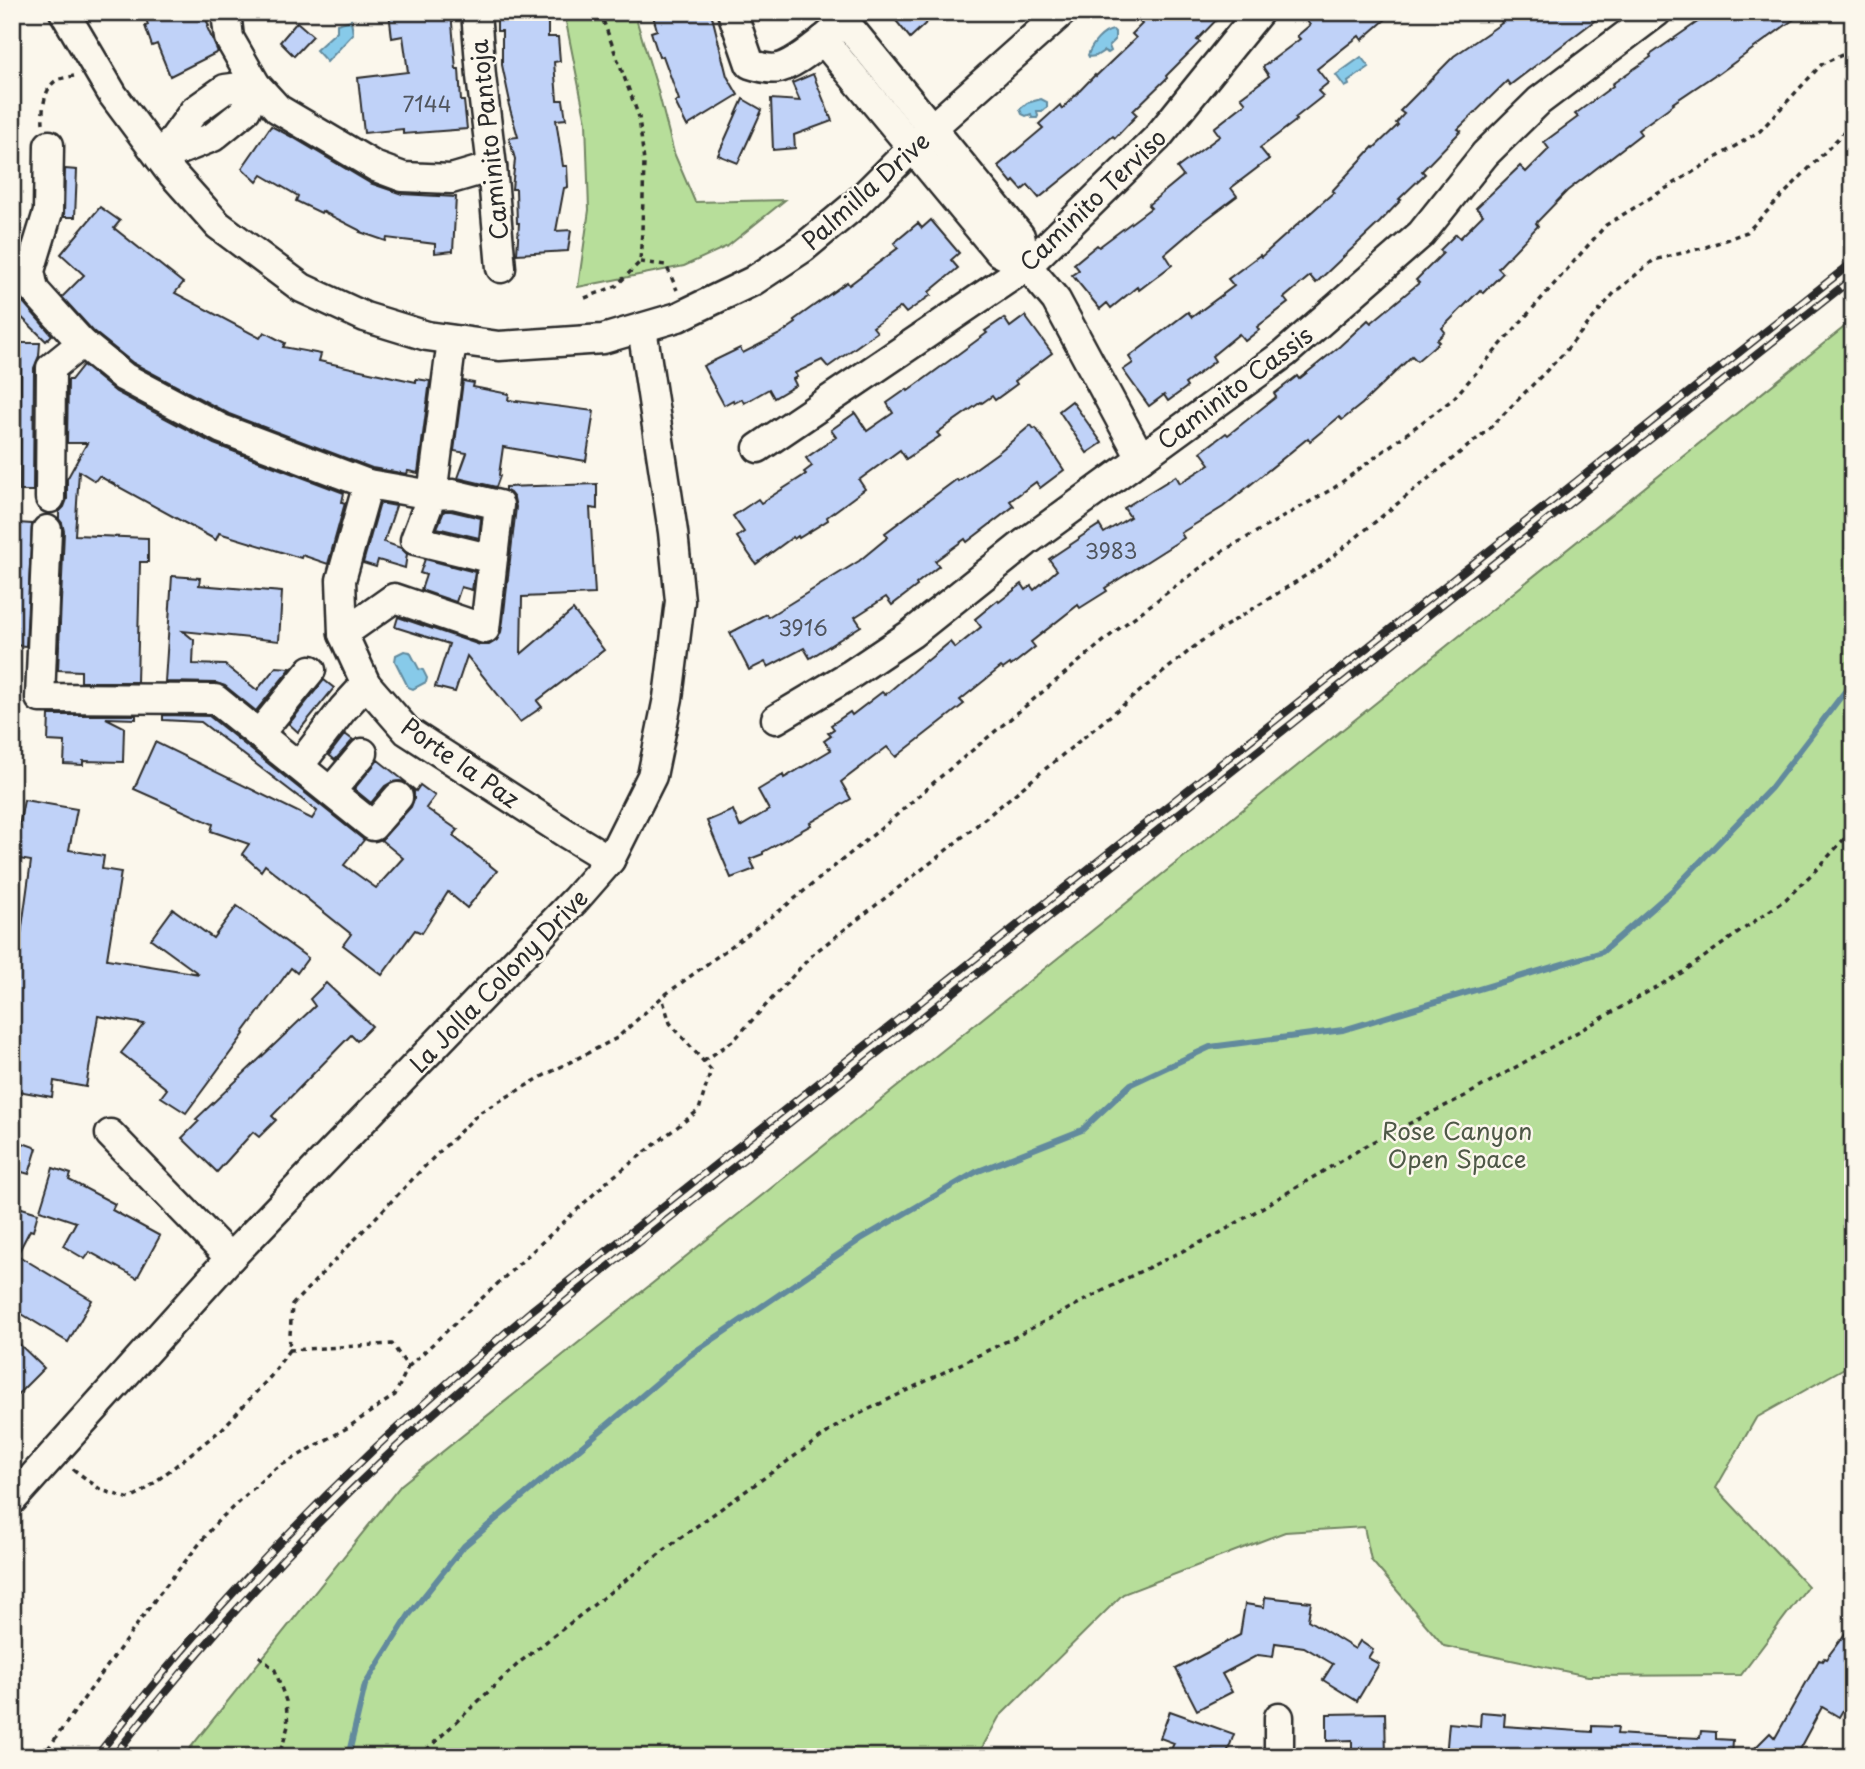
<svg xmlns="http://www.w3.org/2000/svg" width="1865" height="1769" viewBox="0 0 1865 1769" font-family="'Playpen Sans',sans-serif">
<rect width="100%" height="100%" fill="#fbf7ec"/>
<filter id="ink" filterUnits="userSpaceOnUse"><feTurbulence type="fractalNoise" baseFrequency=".0143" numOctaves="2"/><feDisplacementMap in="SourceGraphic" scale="14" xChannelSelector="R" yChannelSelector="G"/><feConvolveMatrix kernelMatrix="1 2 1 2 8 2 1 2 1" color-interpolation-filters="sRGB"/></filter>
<g filter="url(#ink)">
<g fill="#b7de9a" stroke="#718462" stroke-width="2">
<polygon points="564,12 634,12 657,87 674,153 695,202 785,200 728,246 684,266 578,287 589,210 586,122"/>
<polygon points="1853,320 1853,1363 1756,1418 1716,1488 1808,1586 1741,1675 1588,1676 1444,1646 1371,1560 1364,1527 1285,1532 1123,1594 999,1717 977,1757 183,1757 401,1485"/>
</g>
<g fill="#87cae9" stroke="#628a9d" stroke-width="2">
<polygon points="351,20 353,34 327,62 316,50 337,31 337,24"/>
<path d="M1113 30 1115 32V40L1109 46 1111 51 1108 53 1104 51 1096 56 1089 57 1088 55C1092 44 1102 32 1113 30Z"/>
<polygon points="1361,57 1369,67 1348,82 1349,85 1345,87 1336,75"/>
<polygon points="1041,99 1047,102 1047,107 1042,111 1037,111 1038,116 1037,118 1032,118 1031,114 1026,116 1022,114 1020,109 1027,103"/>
<polygon points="404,651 410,652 419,669 423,670 427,678 426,682 413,689 408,687 395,661 396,655"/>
</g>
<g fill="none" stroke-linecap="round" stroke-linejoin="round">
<polyline stroke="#628a9d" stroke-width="6" points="348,1757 365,1685 409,1615 464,1546 690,1355 861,1239 976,1172 1082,1130 1131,1084 1210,1047 1343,1030 1602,952 1673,890 1771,788 1853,681"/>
</g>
<g fill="#c0d2f8" stroke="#2b2b2b" stroke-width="2">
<polygon points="144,12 203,12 209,26 207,27 218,52 170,76 157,44 152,46 145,26 148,25"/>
<polygon points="389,12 451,12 456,69 459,69 461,101 464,101 467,129 403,134 403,129 364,133 358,78 408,72 403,36 392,38"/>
<polygon points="497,12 548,12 548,37 558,37 560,61 554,62 557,100 563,100 566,119 556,120 563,166 567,166 568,187 564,188 556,231 571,230 568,251 517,254 519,223 517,223 516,189 512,189 515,159 509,138 518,137 508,102 510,102 502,65 502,31 497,31"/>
<polygon points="652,12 711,12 727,76 738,95 687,126 675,102 679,100 663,56 659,57 651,32 657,30"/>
<polygon points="889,12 938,12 910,38"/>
<polygon points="1146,12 1224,12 1197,40 1200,42 1166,76 1167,78 1133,111 1137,115 1115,138 1113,136 1080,165 1039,198 1028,185 1022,190 1014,181 1012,183 998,166 1043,128 1039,124 1060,105 1062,109 1095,75 1096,76 1136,38 1132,34 1142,24 1138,20"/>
<polygon points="1300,12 1394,12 1362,40 1359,36 1317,69 1328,83 1318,91 1323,96 1295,118 1297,120 1260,148 1269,159 1231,188 1237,196 1200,224 1165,254 1172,265 1139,290 1137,287 1111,308 1107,303 1100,309 1072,275 1079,270 1074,264 1097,245 1099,247 1151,208 1148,205 1183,176 1177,168 1220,136 1214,128 1246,103 1241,97 1269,76 1263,67 1300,39 1297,36 1310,25"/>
<polygon points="1512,12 1606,12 1510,85 1507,81 1458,129 1461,131 1422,171 1425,174 1399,199 1401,200 1380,222 1316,283 1310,276 1284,298 1288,303 1257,327 1259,330 1245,341 1239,334 1212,356 1215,361 1185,384 1187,387 1168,401 1164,395 1149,406 1123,370 1133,363 1129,357 1188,312 1192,317 1234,286 1228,279 1260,255 1261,257 1334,192 1332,191 1373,147 1374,148 1398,125 1396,123 1404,114 1400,111 1454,56 1502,23 1501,21"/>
<polygon points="1712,12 1804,12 1717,75 1716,74 1673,103 1674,104 1638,130 1641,134 1567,191 1536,223 1538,226 1498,268 1503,273 1483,293 1480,290 1442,328 1445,332 1437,340 1439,342 1417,361 1412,356 1362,404 1342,420 1339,417 1310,441 1308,438 1223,507 1181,533 1184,538 1105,588 1107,591 1080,608 1078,605 1031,642 1035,647 1011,666 1010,664 1003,669 1001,667 960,700 964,704 896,757 887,747 841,782 851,799 810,823 811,825 763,852 763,854 750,859 755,869 731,878 707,821 733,810 740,827 769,810 758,790 783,775 784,778 831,750 824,741 831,736 828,733 834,729 831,725 850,712 852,715 882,692 885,695 926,660 927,661 950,642 955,648 981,627 975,619 998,600 999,602 1022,584 1026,590 1031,586 1034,590 1057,570 1049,559 1079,539 1079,538 1099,525 1104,533 1130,517 1124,508 1176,476 1180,483 1210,464 1201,452 1226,433 1228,435 1276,397 1274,394 1297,376 1299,379 1340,346 1368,320 1371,323 1419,283 1416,280 1443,253 1440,250 1456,234 1460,238 1483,215 1476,208 1520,166 1526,172 1549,149 1544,142 1578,117 1575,114 1613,86 1612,84 1651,57 1650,55"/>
<polygon points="297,22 313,36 294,56 280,42"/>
<polygon points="813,74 832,121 794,135 795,148 773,150 771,99 800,101 792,83"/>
<polygon points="743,99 762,110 738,163 718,155"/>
<polygon points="271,126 294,138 370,183 402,194 456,197 453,251 435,253 435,244 387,238 386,241 360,232 361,231 322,211 321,213 296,201 298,196 262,175 257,182 242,168"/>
<polygon points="65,169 77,170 75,217 64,217"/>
<polygon points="100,207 120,221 114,228 183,283 175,293 260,338 264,332 285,343 283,347 321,354 319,361 416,382 416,379 430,381 418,473 408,471 407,474 372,468 229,414 133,363 93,331 62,297 84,275 61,254"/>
<polygon points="931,220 959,253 951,260 958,268 929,292 931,295 906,313 901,307 873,327 877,332 828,367 822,360 795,373 797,377 793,379 796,385 774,398 769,389 744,403 742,399 734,403 733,400 724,405 703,366 740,348 743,353 780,334 796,323 794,320 847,282 849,285 898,248 894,243 918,223 922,228"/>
<polygon points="18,294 22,301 52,335 46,341 12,308 12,300"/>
<polygon points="1025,316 1052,353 1015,381 1017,384 995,400 992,396 982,403 981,402 937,433 940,436 906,459 900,450 859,480 865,489 827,517 828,520 799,538 798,536 794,539 793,537 756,564 737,537 744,532 733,516 758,499 761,503 806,474 804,472 812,466 806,458 836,437 831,430 855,413 867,431 893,413 887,403 907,389 908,391 957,355 987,333 985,331 1004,318 1010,327"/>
<polygon points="21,343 40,343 39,356 34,368 33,491 20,491"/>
<polygon points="83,365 116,392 214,444 344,493 342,502 345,503 328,564 302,555 301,558 219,533 216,540 99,476 95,481 79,471 75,535 148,538 148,562 140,562 137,682 81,682 81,671 58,670 64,531 62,523 59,519 59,512 64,507 67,499 67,479 87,443 67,443 68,380 71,380"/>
<polygon points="463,381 474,383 473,387 509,394 508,400 594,411 586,461 503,447 499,475 500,476 496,487 458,478 467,453 454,451"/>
<polygon points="1072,401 1102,443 1087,453 1059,411"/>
<polygon points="1031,425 1034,429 1036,428 1064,470 1040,488 1036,482 1010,501 1014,506 967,542 965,539 935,561 939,566 916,584 917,586 892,605 886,597 855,617 861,626 810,658 804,648 768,667 765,662 749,670 730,633 766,614 768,617 859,561 888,537 885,533 957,479 958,481 1000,451"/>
<polygon points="597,484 597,509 590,508 595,594 522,597 521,654 573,610 604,650 537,701 542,707 520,722 467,656 455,692 435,687 449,644 395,627 398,617 480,645 489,645 497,640 501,632 503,621 516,507 514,498 510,493 505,490 505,487"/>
<polygon points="380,503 396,506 384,542 401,548 407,554 405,568 378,560 376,567 363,563"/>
<polygon points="444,511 451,511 481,518 479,538 437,528"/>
<polygon points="17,523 32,524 26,646 12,645"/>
<polygon points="425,559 475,572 472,590 461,587 456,602 421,590 426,575 420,573"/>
<polygon points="172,576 200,578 199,585 282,592 279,641 183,631 194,640 193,664 225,665 257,690 276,667 291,668 256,711 225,686 216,683 165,682"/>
<polygon points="324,680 334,688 298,732 289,724"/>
<polygon points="49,715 136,715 136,719 106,718 124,727 123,762 83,761 83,765 64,764 65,742 48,741"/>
<polygon points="163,715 209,716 364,840 344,865 376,888 403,858 381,840 411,807 414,799 414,792 410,786 416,791 420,785 435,796 426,808 458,830 453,836 497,871 467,908 448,892 422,933 415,930 382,975 343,945 351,934 265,865 261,871 242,854 249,844 211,831 213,824 134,789 155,742 312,819 317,811 201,722 163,720"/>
<polygon points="345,734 353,740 335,760 329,755"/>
<polygon points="378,760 407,783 400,781 392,782 385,786 371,803 354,789"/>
<polygon points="24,800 77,809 69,850 104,856 102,869 121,872 107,959 199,974 151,939 173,909 213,938 237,906 308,958 297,973 291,968 243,1033 244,1034 186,1113 161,1097 167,1089 121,1053 144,1024 98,1016 86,1087 54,1081 52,1097 12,1090 12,963 17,964 31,861 13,858"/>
<polygon points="326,983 372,1026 357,1041 351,1035 272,1116 276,1120 259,1137 253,1132 217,1172 182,1138 199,1121 196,1119 315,1006 310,999"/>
<polygon points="20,1142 37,1148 29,1174 12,1169"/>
<polygon points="53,1168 71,1174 69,1180 115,1204 112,1210 160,1236 137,1278 90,1252 85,1259 63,1246 76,1222 40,1210"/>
<polygon points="12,1205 38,1213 33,1231 30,1230 17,1255 92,1300 68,1342 12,1308"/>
<polygon points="12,1337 44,1368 12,1400"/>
<polygon points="1265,1597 1311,1602 1308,1620 1355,1649 1360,1641 1373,1650 1368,1658 1379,1664 1357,1701 1323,1680 1333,1664 1304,1647 1275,1643 1273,1657 1258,1655 1222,1674 1232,1692 1197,1710 1176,1669 1240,1635 1245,1604 1264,1607"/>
<polygon points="1853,1623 1853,1693 1839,1717 1822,1707 1795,1757 1746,1757 1770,1733 1775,1738 1819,1660 1822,1661 1824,1658 1826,1659"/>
<polygon points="1170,1711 1234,1734 1226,1756 1211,1750 1209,1757 1168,1757 1174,1743 1160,1738"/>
<polygon points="1481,1712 1505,1714 1504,1726 1592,1732 1592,1726 1618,1727 1617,1734 1679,1738 1679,1737 1700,1738 1701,1731 1716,1732 1716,1739 1733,1740 1732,1757 1446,1757 1449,1723 1480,1726"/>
<polygon points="1385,1713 1386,1757 1352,1757 1352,1740 1327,1741 1327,1714"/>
</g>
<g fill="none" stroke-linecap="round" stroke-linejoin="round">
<defs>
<g id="minor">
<polyline points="64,12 113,95 168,169 218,225 302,288 365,317 427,336 499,346 603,339 678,317 753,281 803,248 856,204 932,128 1062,12"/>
<polyline points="226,12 229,38 256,85 278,109 376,167 403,177 451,179 492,167"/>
<polyline points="476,12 481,76 492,167 501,268"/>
<path d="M732 12 750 64C759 67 770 70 779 68 797 63 821 42 836 29"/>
<polyline points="845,22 1020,236 1027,266"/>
<polyline points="823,40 999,252 1027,266 1056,300 1141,458"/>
<polygon points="256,85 246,110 213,137 160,158 194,111 225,89"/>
<polyline points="49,145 48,212 30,271 34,290 82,343 124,377 222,429 368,484"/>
<polyline points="452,340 432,495 368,484 341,580 343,634 366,684 407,731 567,834 610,860"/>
<polyline points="758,448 1027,266 1157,138 1259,12"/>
<polyline points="50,498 51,368 82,343"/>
<polyline points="47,530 40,698 215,699 373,826 398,797"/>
<polyline points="343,634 394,598 485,629 499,505 453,494 432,495 415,540 493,559"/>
<polyline points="776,719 850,675 911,634 1026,542 1285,353 1421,234 1485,154 1539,101 1657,12"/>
<polyline points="259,734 311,670"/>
<polyline points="299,766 343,709 366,684"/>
<polyline points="331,791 363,753"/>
<polyline points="110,1134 230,1258"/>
<polyline points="12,1500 230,1258 575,900 610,860 652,776 668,698 680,601 673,532 642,328"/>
<polyline points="1279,1757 1279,1717"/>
</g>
</defs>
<use href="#minor" stroke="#2b2b2b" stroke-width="33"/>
<g stroke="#2b2b2b" stroke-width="3.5" stroke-dasharray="5 5" stroke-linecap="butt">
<path d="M43 123C42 110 44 87 57 80 62 78 69 77 74 76"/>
<polyline points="640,262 666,265 677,290"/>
<polyline points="585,298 616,286 640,262 642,231 644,162 639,117 600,12"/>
<polyline points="704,1061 734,1040 813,954 938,857 1200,642 1321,566 1489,429 1562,355 1615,292 1654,260 1706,247 1747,232 1853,123"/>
<polyline points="408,1367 609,1180 699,1110 711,1070 670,1023 662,997"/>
<polyline points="73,1469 101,1490 130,1499 140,1494 222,1429 271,1376 289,1350"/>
<polyline points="259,1656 275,1670 286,1701 288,1726 283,1744 277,1757"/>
<polyline points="42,1757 159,1594 217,1522 273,1470 347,1428 395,1395 408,1367 392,1344 289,1350 292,1305 429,1162 479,1113 545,1075 617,1038 662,997 782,909 884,826 939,778 1117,630 1223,551 1334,488 1453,399 1606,225 1760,131 1822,64 1853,50"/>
<polyline points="419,1757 520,1662 680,1538 841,1423 1011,1339 1133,1275 1218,1234 1374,1141 1465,1096 1683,972 1786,899 1819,867 1853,829"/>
</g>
<use href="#minor" stroke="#fbf7ec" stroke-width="28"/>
<defs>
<g id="rail">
<path d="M96 1757C179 1648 272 1546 371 1452 423 1403 477 1357 531 1311L1853 262"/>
<path d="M113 1757C201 1644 298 1538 403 1441 471 1379 542 1321 613 1263L1853 278"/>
</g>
</defs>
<use href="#rail" stroke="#2b2b2b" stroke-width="8"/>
<use href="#rail" stroke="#fbf7ec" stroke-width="5" stroke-dasharray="16" stroke-linecap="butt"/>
</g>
</g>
<g text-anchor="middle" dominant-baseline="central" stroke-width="5" stroke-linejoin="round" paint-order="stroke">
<g font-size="21" fill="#50555e">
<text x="427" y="103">7144</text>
<text x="1111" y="550">3983</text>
<text x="803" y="627">3916</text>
</g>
<g font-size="24" fill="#2b2b2b" stroke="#fbf7ec">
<text transform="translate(488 140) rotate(-96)">Caminito Pantoja</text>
<text transform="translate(865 190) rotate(-42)">Palmilla Drive</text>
<text transform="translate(1092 199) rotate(-44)">Caminito Terviso</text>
<text transform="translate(1234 387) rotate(-37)">Caminito Cassis</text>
<text transform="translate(461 762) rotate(35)">Porte la Paz</text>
<text transform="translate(498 980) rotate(-46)">La Jolla Colony Drive</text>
</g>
<g font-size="24" fill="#4e5847" stroke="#fbf7ec">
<text x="1457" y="1130">Rose Canyon<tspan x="1457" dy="28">Open Space</tspan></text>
</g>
</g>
<rect width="1865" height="1769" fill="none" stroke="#fbf7ec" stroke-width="42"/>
<rect x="21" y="21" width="1823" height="1727" fill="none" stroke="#2b2b2b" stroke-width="2.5" filter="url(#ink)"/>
</svg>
